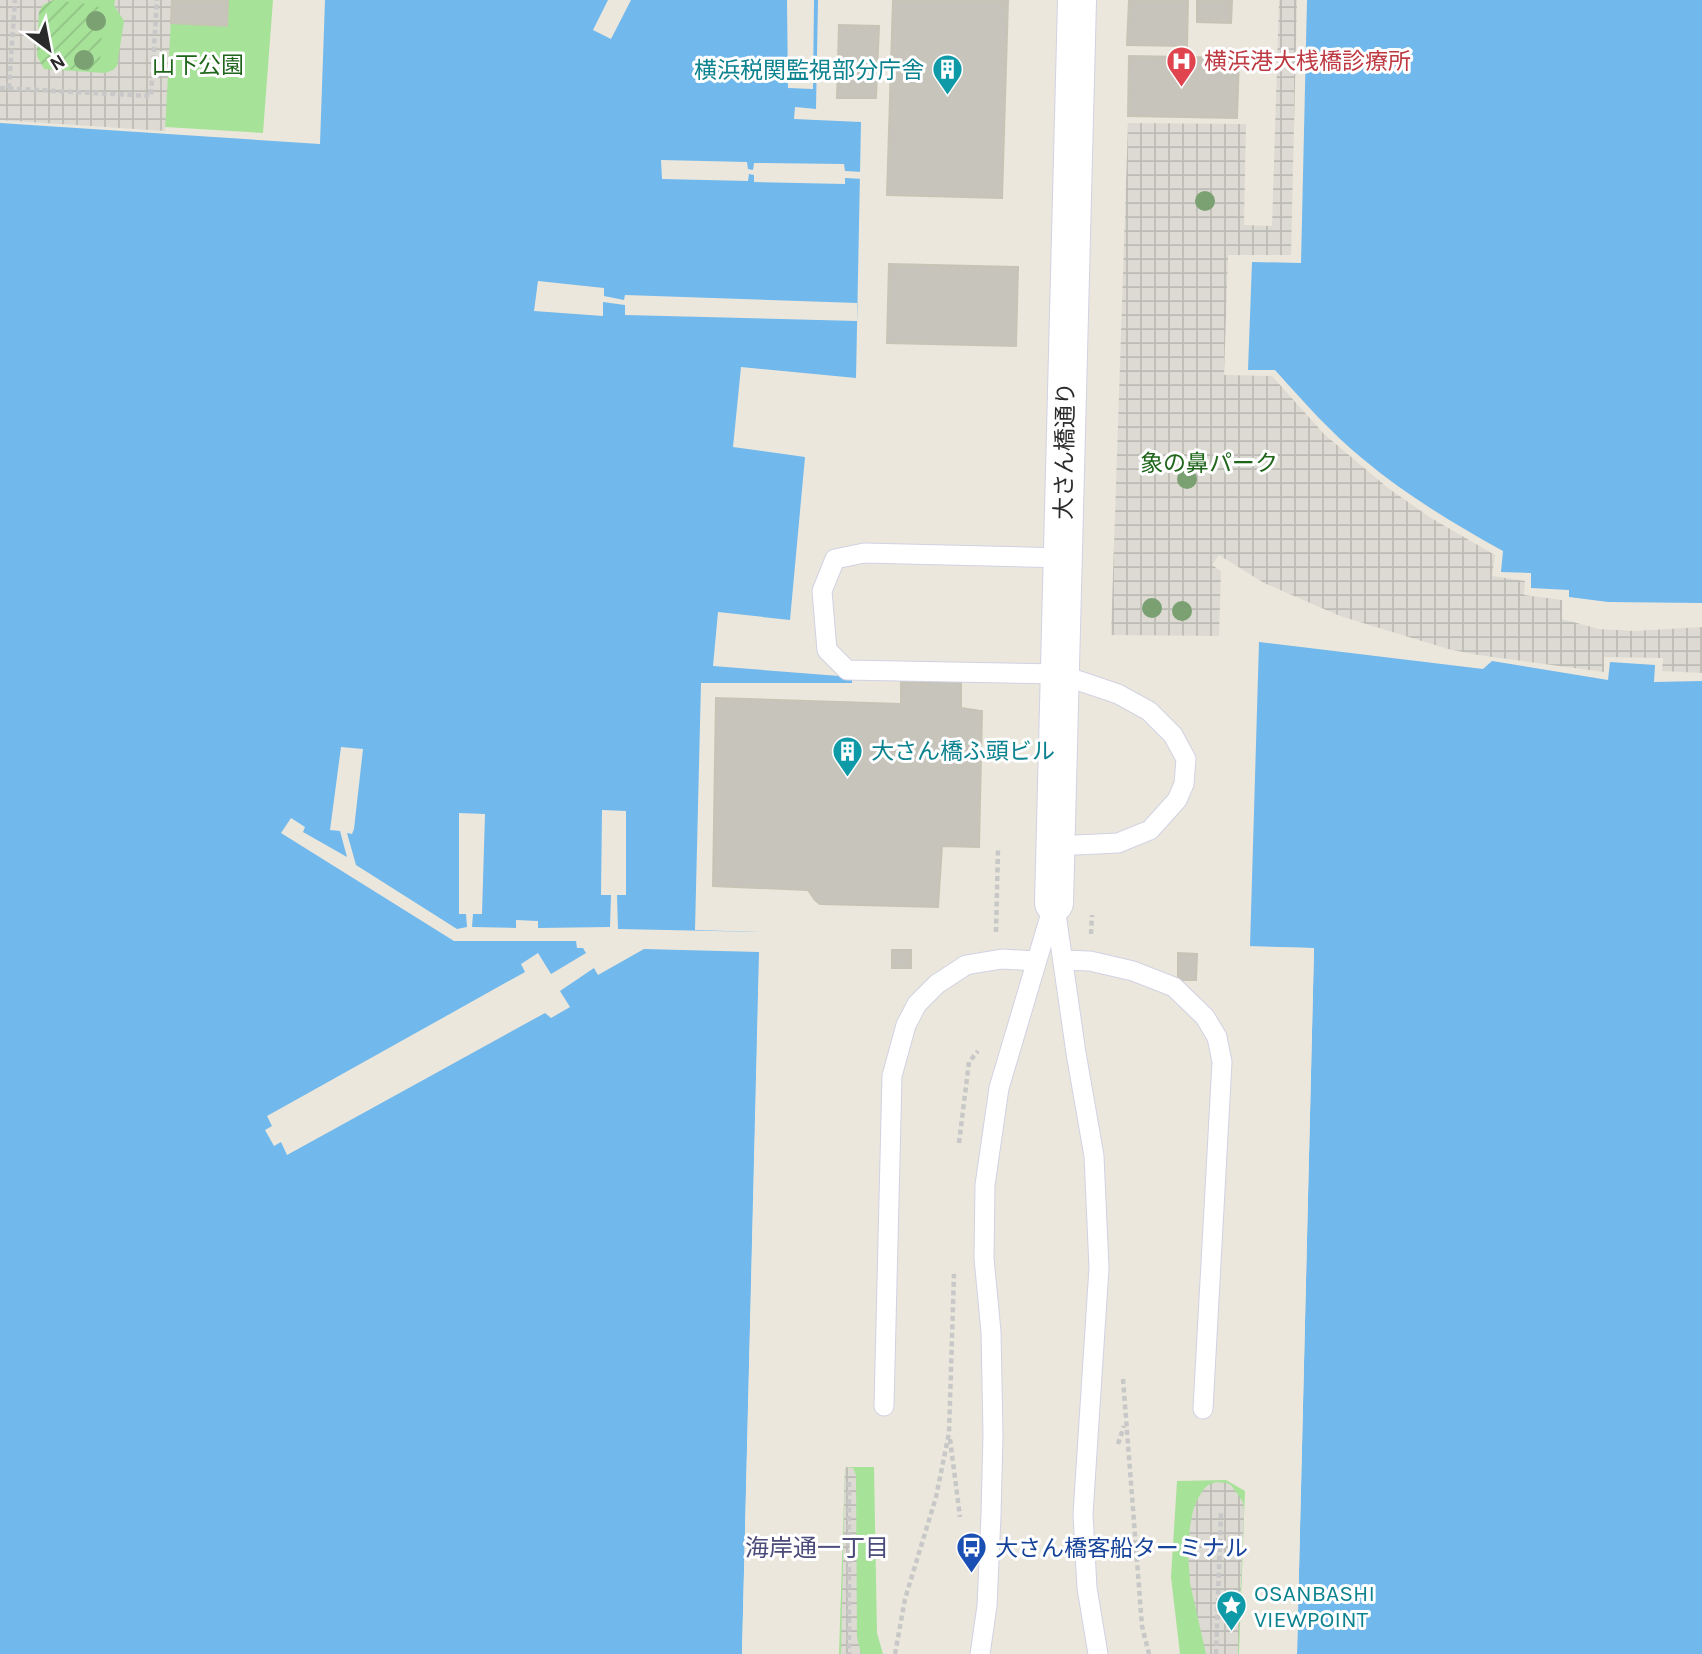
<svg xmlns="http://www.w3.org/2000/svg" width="1702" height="1654" viewBox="0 0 1702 1654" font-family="Karla,'Noto Sans JP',sans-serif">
<defs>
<pattern id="garden-furrows" width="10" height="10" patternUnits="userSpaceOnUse" patternTransform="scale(1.75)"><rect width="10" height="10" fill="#a7e299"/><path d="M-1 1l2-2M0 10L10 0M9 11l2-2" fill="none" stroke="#90c284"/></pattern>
<pattern id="plaza-grid" width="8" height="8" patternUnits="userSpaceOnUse" patternTransform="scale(1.75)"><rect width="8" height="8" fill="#dcdad3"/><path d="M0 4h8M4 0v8" fill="none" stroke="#bdbbb5"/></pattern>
</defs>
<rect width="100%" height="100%" fill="#ece7dc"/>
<g fill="#a7e299">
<polygon points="0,0 273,0 263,133 0,117"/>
<polygon points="845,1467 874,1467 877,1633 883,1654 839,1654"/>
<polygon points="1226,1480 1245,1491 1239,1654 1180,1654 1171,1577 1177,1481"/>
</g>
<polygon fill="url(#garden-furrows)" points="53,0 95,5 100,8 103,14 100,63 88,71 40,66 34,61 36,10 40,5"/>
<g fill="url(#plaza-grid)">
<polygon points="0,0 53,0 43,5 39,12 37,56 44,69 105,73 113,70 117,66 124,21 114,5 115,0 172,0 165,131 0,120"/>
<polygon points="1279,0 1297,0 1291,255 1228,255 1224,375 1272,376 1324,434 1388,488 1431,518 1495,555 1492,576 1525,581 1524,595 1562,600 1562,619 1599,629 1634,631 1702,627 1702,673 1662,671 1663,658 1604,657 1604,672 1478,655 1448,649 1340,616 1264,583 1219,555 1212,565 1221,571 1219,636 1111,635 1128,123 1246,124 1244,225 1272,226"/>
<polygon points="845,1467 853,1468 856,1475 857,1637 861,1654 841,1654"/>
<polygon points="1216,1482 1227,1483 1231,1485 1243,1502 1244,1511 1238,1654 1206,1654 1190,1583 1188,1552 1190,1526 1193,1511 1197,1500 1203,1490 1208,1485"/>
</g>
<g fill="#71b8ec">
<polygon points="325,0 818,0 816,109 795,107 794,119 861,122 856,378 741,367 733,447 805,457 790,620 718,612 713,666 852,677 852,683 701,683 695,930 760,932 742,1654 0,1654 0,123 320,144"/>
<path d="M1307 0H1702V603L1608 602 1569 597V590L1531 588V573L1501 572 1503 551C1454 524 1406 495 1363 459 1331 433 1303 401 1275 370H1248L1252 262 1301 263Z"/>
<polygon points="1259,642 1483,669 1492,661 1608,680 1610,662 1655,665 1654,682 1702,681 1702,1654 1297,1654 1314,948 1250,947"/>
</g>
<g fill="#ece7dc">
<polygon points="608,0 631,0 611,39 593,30"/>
<polygon points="787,0 814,0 813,89 788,88"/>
<polygon points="661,160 747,162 748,169 753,170 754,163 844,164 845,171 863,172 863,179 845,178 845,184 754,182 754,175 749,174 748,181 662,179"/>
<polygon points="538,281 604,288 604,296 624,300 625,295 857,303 857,321 625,315 625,305 603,302 603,316 534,311"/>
<polygon points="341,747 363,749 354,829 352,834 347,833 356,865 457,929 467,927 466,914 459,914 459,813 485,814 482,914 473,914 472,927 516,928 516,920 538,921 538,928 610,927 611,895 601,895 602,810 626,811 626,895 617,895 618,929 763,932 745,1654 742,1654 759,952 644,949 598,975 594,968 560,991 570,1007 551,1018 545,1013 287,1155 281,1142 274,1146 265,1130 272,1126 267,1116 525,972 521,964 538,953 551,974 586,953 583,948 577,948 576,941 454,941 281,833 291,818 305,827 303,832 347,857 340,831 330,830"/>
<polygon points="1247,946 1314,948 1297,1654 1293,1654 1310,951 1250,951 1247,949"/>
</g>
<g fill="#c7c4bc" stroke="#c7c4b6" stroke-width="2">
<polygon points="172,0 228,0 227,26 171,23"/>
<polygon points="893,0 1008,0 1002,198 887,195"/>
<polygon points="1129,0 1188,0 1187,46 1127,45"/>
<polygon points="1197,0 1232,0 1231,23 1197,22"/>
<polygon points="839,25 879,26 876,98 837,98"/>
<polygon points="1129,56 1239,58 1237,118 1128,116"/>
<polygon points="889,264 1018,267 1016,346 887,343"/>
<polygon points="901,682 961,682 961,708 982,711 979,847 942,846 938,907 820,904 815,900 808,890 713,886 716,698 901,704"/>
<rect x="892" y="950" width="19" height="18"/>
<polygon points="1178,953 1197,954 1196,980 1178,980"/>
</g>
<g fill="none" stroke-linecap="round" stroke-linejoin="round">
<defs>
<g id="lane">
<polyline points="1055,846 1118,843 1150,830 1177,800 1184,784 1186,759 1173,735 1149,711 1118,694 1059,674 847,670 827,650 822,591 835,559 864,553 1063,558"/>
<polyline points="1055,907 1076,1053 1094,1156 1099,1268 1083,1514 1087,1588 1098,1654"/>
<polyline points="1063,960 1090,961 1133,971 1174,987 1205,1017 1217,1037 1222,1062 1203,1409"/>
<polyline points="884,1406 892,1076 906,1025 917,1004 937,984 966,965 1002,959 1036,961"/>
<polyline points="980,1654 987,1606 991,1515 993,1434 991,1332 984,1258 985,1185 999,1088 1054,903"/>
</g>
<polyline id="secondary" points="1054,903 1077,0"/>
</defs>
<use href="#lane" stroke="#d1d2e3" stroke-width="21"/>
<use href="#secondary" stroke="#d1d2e3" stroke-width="40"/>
<g stroke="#c8c8c8" stroke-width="4.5" stroke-dasharray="5 3.5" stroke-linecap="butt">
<polyline points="0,88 151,96 157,0"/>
<polyline points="9,88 15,0"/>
<polyline points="996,932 998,849"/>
<polyline points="1091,934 1092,915"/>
<polyline points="959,1143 969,1062 978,1051"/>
<polyline points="1123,1379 1142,1626 1149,1654"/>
<polyline points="950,1439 960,1517"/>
<polyline points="1118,1444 1124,1426"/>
<polyline points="849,1482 849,1654"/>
<polyline points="895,1654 905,1599 936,1497 949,1433 954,1274"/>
<polyline points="1216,1654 1221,1511"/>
</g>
<use href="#lane" stroke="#fff" stroke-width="19"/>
<use href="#secondary" stroke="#fff" stroke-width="38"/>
</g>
<g fill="#7ba072">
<circle cx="96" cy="21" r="10"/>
<circle cx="84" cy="60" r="10"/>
<circle cx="1205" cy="201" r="10"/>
<circle cx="1187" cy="479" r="10"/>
<circle cx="1152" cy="608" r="10"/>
<circle cx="1182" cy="611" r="10"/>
</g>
<defs>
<symbol id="hospital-pin" viewBox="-11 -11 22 30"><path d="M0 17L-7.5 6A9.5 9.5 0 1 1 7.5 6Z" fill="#e0444e" stroke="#fff"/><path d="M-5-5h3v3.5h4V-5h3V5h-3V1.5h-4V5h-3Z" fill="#fff"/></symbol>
<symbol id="building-pin" viewBox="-11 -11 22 30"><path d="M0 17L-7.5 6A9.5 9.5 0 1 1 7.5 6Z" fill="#0f9aa8" stroke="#fff"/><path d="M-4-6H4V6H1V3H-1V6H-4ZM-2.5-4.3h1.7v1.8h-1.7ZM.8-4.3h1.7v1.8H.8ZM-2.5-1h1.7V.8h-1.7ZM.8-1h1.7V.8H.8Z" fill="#fff"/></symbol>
<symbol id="bus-pin" viewBox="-11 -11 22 30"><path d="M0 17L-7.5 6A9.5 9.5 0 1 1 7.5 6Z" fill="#1a4fb4" stroke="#fff"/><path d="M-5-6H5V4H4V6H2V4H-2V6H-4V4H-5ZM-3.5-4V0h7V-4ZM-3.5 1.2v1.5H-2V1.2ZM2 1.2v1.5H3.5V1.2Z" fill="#fff"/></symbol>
<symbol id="sight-pin" viewBox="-11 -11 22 30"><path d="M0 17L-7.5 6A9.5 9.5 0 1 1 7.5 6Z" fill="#0f9aa8" stroke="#fff"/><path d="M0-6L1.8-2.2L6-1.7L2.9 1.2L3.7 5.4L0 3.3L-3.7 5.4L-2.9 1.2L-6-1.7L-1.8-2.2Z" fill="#fff"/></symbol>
</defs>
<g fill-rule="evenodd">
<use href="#hospital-pin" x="1164" y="44" width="35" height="47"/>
<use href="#building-pin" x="930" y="52" width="35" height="47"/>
<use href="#building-pin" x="830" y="734" width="35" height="47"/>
<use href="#bus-pin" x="954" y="1530" width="35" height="47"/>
<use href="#sight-pin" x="1214" y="1588" width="35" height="47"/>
</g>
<g text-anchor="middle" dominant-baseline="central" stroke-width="6" stroke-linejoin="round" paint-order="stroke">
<g font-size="23" fill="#be3a42" stroke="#fff" text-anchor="start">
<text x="1204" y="61">横浜港大桟橋診療所</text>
</g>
<g font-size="23" fill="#1f661b" stroke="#fff">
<text x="198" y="65">山下公園</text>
<text x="1209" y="463">象の鼻パーク</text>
</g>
<g font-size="23" fill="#0d838f" stroke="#fff" text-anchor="start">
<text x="924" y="70" text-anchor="end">横浜税関監視部分庁舎</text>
<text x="871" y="751">大さん橋ふ頭ビル</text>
<text x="1254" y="1593">OSANBASHI<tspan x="1254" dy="26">VIEWPOINT</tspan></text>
</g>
<g font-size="23" fill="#2a2a2a" stroke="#fff">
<text transform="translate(1065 451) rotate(-89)">大さん橋通り</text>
</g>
<g font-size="23" fill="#164399" stroke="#fff" text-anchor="start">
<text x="995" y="1548">大さん橋客船ターミナル</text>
</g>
<g font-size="24" fill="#4b4c7a" stroke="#fff">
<text x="817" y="1548">海岸通一丁目</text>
</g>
</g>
<g transform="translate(49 49) rotate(148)" stroke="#ffffff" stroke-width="5" paint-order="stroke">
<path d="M0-5L12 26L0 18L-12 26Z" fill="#2a2a2a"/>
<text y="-10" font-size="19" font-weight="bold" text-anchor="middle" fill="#2a2a2a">N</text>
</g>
</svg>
